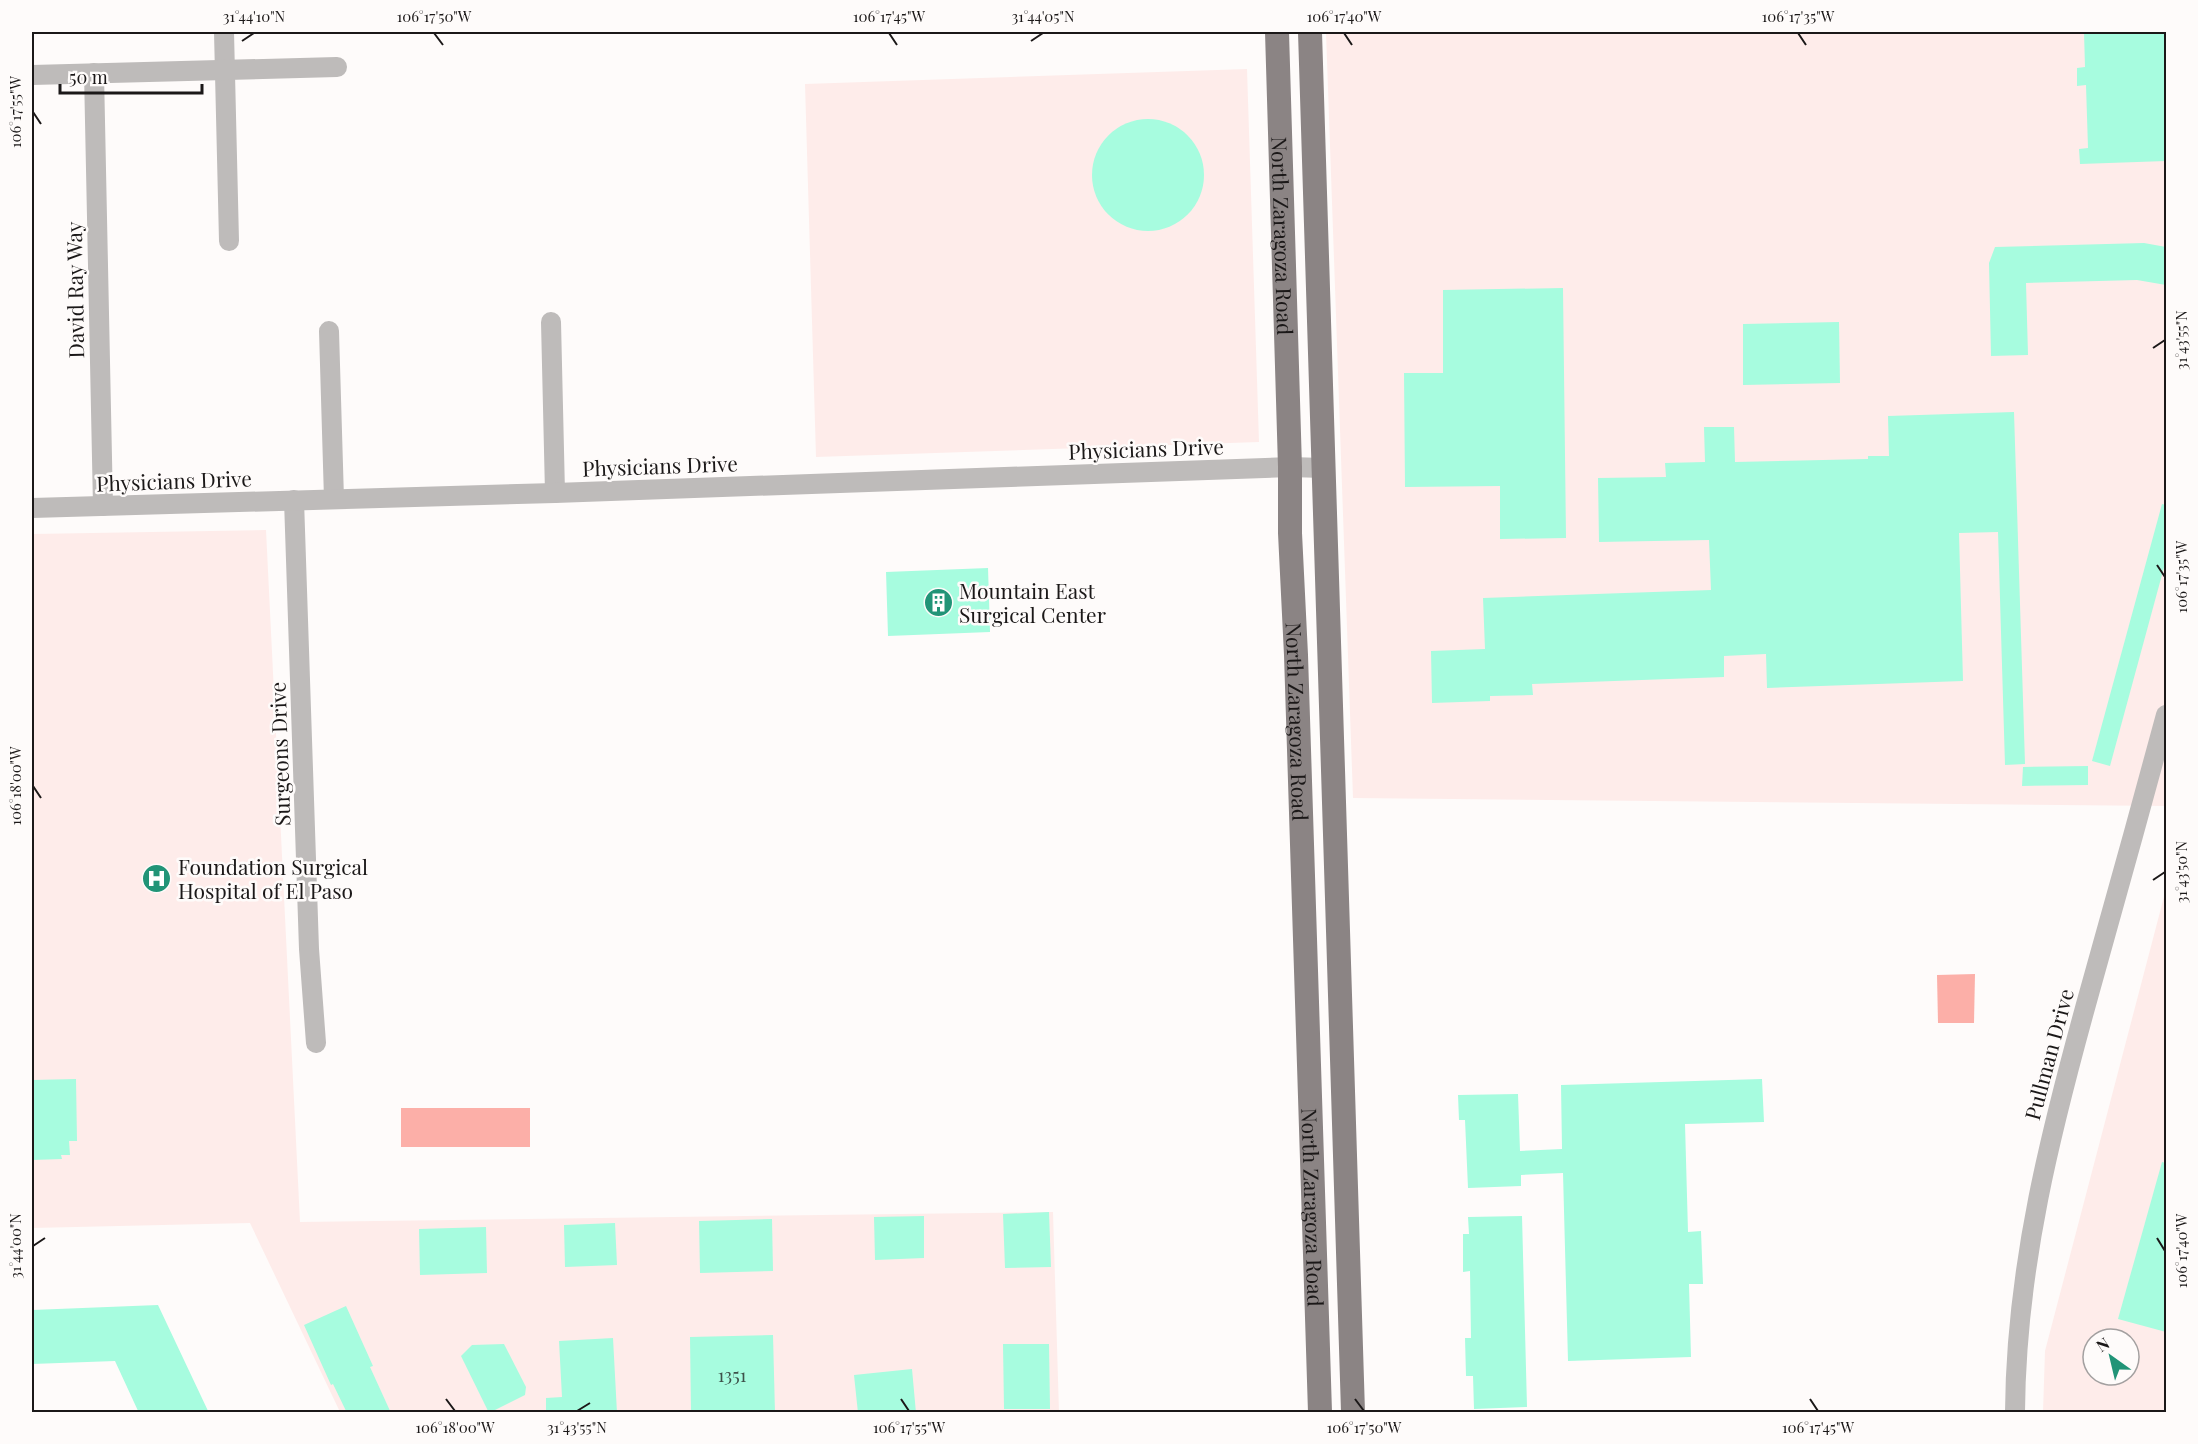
<svg xmlns="http://www.w3.org/2000/svg" width="2198" height="1444" viewBox="0 0 2198 1444" font-family="'Playfair Display',serif">
<rect width="100%" height="100%" fill="#fefbfa"/>
<g fill="#feecea" fill-rule="evenodd">
<polygon points="1326,32 2166,32 2166,806 1353,798"/>
<polygon points="1247,69 1259,442 816,457 805,84"/>
<polygon points="266,530 300,1222 1053,1212 1059,1412 340,1412 250,1223 32,1228 32,534"/>
<path d="M2166 889V1412H2043L2045 1351ZM2093 1339H2129V1375H2093Z"/>
</g>
<g fill="#fcafa8">
<polygon points="1975,974 1974,1023 1938,1023 1937,975"/>
<rect x="401" y="1108" width="129" height="39"/>
</g>
<g fill="#a7fcdf">
<polygon points="2084,32 2166,32 2166,161 2080,164 2079,149 2088,148 2086,85 2077,86 2077,68 2085,67"/>
<circle cx="1148" cy="175" r="56"/>
<polygon points="2144,243 2166,247 2166,285 2137,280 2026,283 2028,355 1991,356 1989,263 1995,247"/>
<polygon points="1563,288 1566,538 1500,539 1500,486 1405,487 1404,373 1443,373 1443,290"/>
<polygon points="1839,322 1840,383 1743,385 1743,324"/>
<polygon points="2014,412 2025,764 2005,765 1998,532 1959,533 1963,681 1767,688 1766,654 1724,656 1724,677 1532,684 1533,695 1490,696 1490,701 1432,703 1431,651 1485,649 1483,598 1711,590 1709,540 1599,542 1598,478 1666,477 1665,463 1705,462 1704,427 1734,427 1735,462 1868,459 1868,456 1889,456 1888,416"/>
<polygon points="2162,504 2166,505 2166,560 2110,766 2092,761"/>
<polygon points="988,568 990,632 888,636 886,572"/>
<polygon points="2088,766 2088,785 2022,786 2023,767"/>
<polygon points="76,1079 77,1141 69,1141 70,1155 61,1155 62,1159 32,1160 32,1080"/>
<polygon points="1762,1079 1764,1122 1685,1124 1688,1232 1701,1231 1703,1284 1689,1284 1691,1357 1568,1361 1563,1173 1521,1175 1521,1186 1468,1188 1465,1120 1459,1120 1458,1095 1518,1094 1520,1151 1562,1149 1561,1085"/>
<polygon points="2162,1162 2166,1163 2166,1332 2118,1319"/>
<polygon points="1049,1212 1051,1267 1005,1268 1003,1214"/>
<polygon points="924,1216 924,1258 875,1260 874,1217"/>
<polygon points="1522,1216 1527,1407 1474,1409 1473,1376 1466,1376 1465,1338 1471,1338 1470,1271 1463,1272 1463,1234 1469,1234 1468,1217"/>
<polygon points="772,1219 773,1271 700,1273 699,1221"/>
<polygon points="615,1223 617,1265 565,1267 564,1225"/>
<polygon points="486,1227 487,1273 420,1275 419,1229"/>
<polygon points="158,1305 209,1413 139,1413 115,1361 32,1364 32,1310"/>
<polygon points="346,1306 373,1366 370,1367 391,1413 347,1413 333,1384 331,1385 304,1325"/>
<polygon points="773,1335 775,1413 691,1413 690,1337"/>
<polygon points="613,1338 617,1413 546,1413 546,1398 562,1397 559,1341"/>
<polygon points="504,1344 526,1387 525,1395 489,1413 461,1356 472,1345"/>
<polygon points="1003,1344 1049,1344 1050,1409 1004,1409"/>
<polygon points="912,1369 916,1413 858,1413 854,1375"/>
</g>
<g fill="none" stroke-linecap="round" stroke-linejoin="round">
<g stroke="#bebbba" stroke-width="20">
<polyline points="224,32 229,241"/>
<polyline points="94,73 103,506"/>
<polyline points="32,75 337,67"/>
<polyline points="551,322 555,493"/>
<polyline points="329,331 334,499"/>
<polyline points="294,500 309,949 316,1043"/>
<polyline points="32,508 555,493 1290,467 1323,468"/>
<path d="M2015 1412C2016 1266 2051 1130 2090 990 2116 898 2141 807 2166 715"/>
</g>
<g stroke="#8b8484" stroke-width="24">
<path id="s1" d="M1277 32 1290 467V533L1296 655 1320 1412"/>
<polyline points="1310,32 1353,1412"/>
</g>
</g>
<path fill="none" stroke="#1b1818" stroke-width="2" d="M434 33 443 45M889 33 897 45M1344 33 1352 45M1798 33 1806 45M242 41 254 33M1031 41 1043 33M33 112 41 124M2153 348 2165 340M2157 565 2165 577M33 786 41 798M2153 880 2165 872M2157 1238 2165 1251M33 1246 45 1238M446 1399 455 1411M901 1399 909 1411M1355 1399 1364 1411M1810 1399 1818 1411M577 1411 590 1403"/>
<defs>
<symbol id="building-disc" viewBox="-11 -11 22 22"><circle r="9.5" fill="#219477" stroke="#fefbfa"/><path d="M-4-6H4V6H1V3H-1V6H-4ZM-2.5-4.3h1.7v1.8h-1.7ZM.8-4.3h1.7v1.8H.8ZM-2.5-1h1.7V.8h-1.7ZM.8-1h1.7V.8H.8Z" fill="#fff"/></symbol>
<symbol id="hospital-disc" viewBox="-11 -11 22 22"><circle r="9.5" fill="#219477" stroke="#fefbfa"/><path d="M-5-5h3v3.5h4V-5h3V5h-3V1.5h-4V5h-3Z" fill="#fff"/></symbol>
</defs>
<g fill-rule="evenodd">
<use href="#building-disc" x="922" y="586" width="33" height="33"/>
<use href="#hospital-disc" x="140" y="862" width="33" height="33"/>
</g>
<g text-anchor="middle" dominant-baseline="central" stroke-width="5" stroke-linejoin="round" paint-order="stroke">
<g font-size="18" fill="#3e514a">
<text x="732" y="1375">1351</text>
</g>
<g font-size="21" fill="#1b1818" stroke="#fefbfa">
<text stroke="none"><textPath href="#s1" startOffset="204">North Zaragoza Road</textPath></text>
<text transform="translate(74 290) rotate(-91)">David Ray Way</text>
<text transform="translate(1146 448) rotate(-2)">Physicians Drive</text>
<text transform="translate(660 465) rotate(-2)">Physicians Drive</text>
<text transform="translate(174 480) rotate(-2)">Physicians Drive</text>
<text stroke="none"><textPath href="#s1" startOffset="690">North Zaragoza Road</textPath></text>
<text transform="translate(279 754) rotate(-92)">Surgeons Drive</text>
<text transform="translate(2048 1054) rotate(-75)">Pullman Drive</text>
<text stroke="none"><textPath href="#s1" startOffset="1176">North Zaragoza Road</textPath></text>
</g>
<g font-size="21" fill="#1b1818" stroke="#fefbfa" text-anchor="start">
<text x="959" y="590">Mountain East<tspan x="959" dy="24">Surgical Center</tspan></text>
<text x="178" y="866">Foundation Surgical<tspan x="178" dy="24">Hospital of El Paso</tspan></text>
</g>
</g>
<rect width="2198" height="1444" fill="none" stroke="#fefbfa" stroke-width="66"/>
<g transform="translate(2111 1357) rotate(326)"><circle r="28" fill="#fefbfa" stroke="#a3a0a0" stroke-width="1.5"/>
<path d="M0-4.5L10 22L0 15L-10 22Z" fill="#219477"/>
<text y="-9" font-size="16" font-weight="bold" text-anchor="middle" fill="#1b1818">N</text>
</g>
<path d="M60 84v9h142v-9" fill="none" stroke="#1b1818" stroke-width="3"/>
<text x="69" y="84" font-size="18" fill="#1b1818" stroke="#fefbfa" stroke-width="4.5" paint-order="stroke">50 m</text>
<rect x="33" y="33" width="2132" height="1378" fill="none" stroke="#1b1818" stroke-width="2"/>
<g font-size="15" text-anchor="middle" fill="#1b1818">
<text x="254" y="22">31°44'10"N</text>
<text x="434" y="22">106°17'50"W</text>
<text x="889" y="22">106°17'45"W</text>
<text x="1043" y="22">31°44'05"N</text>
<text x="1344" y="22">106°17'40"W</text>
<text x="1798" y="22">106°17'35"W</text>
<text transform="translate(16 112) rotate(-90)" y="5">106°17'55"W</text>
<text transform="translate(2182 340) rotate(-90)" y="5">31°43'55"N</text>
<text transform="translate(2182 577) rotate(-90)" y="5">106°17'35"W</text>
<text transform="translate(16 786) rotate(-90)" y="5">106°18'00"W</text>
<text transform="translate(2182 872) rotate(-90)" y="5">31°43'50"N</text>
<text transform="translate(16 1246) rotate(-90)" y="5">31°44'00"N</text>
<text transform="translate(2182 1251) rotate(-90)" y="5">106°17'40"W</text>
<text x="455" y="1433">106°18'00"W</text>
<text x="577" y="1433">31°43'55"N</text>
<text x="909" y="1433">106°17'55"W</text>
<text x="1364" y="1433">106°17'50"W</text>
<text x="1818" y="1433">106°17'45"W</text>
</g>
</svg>
